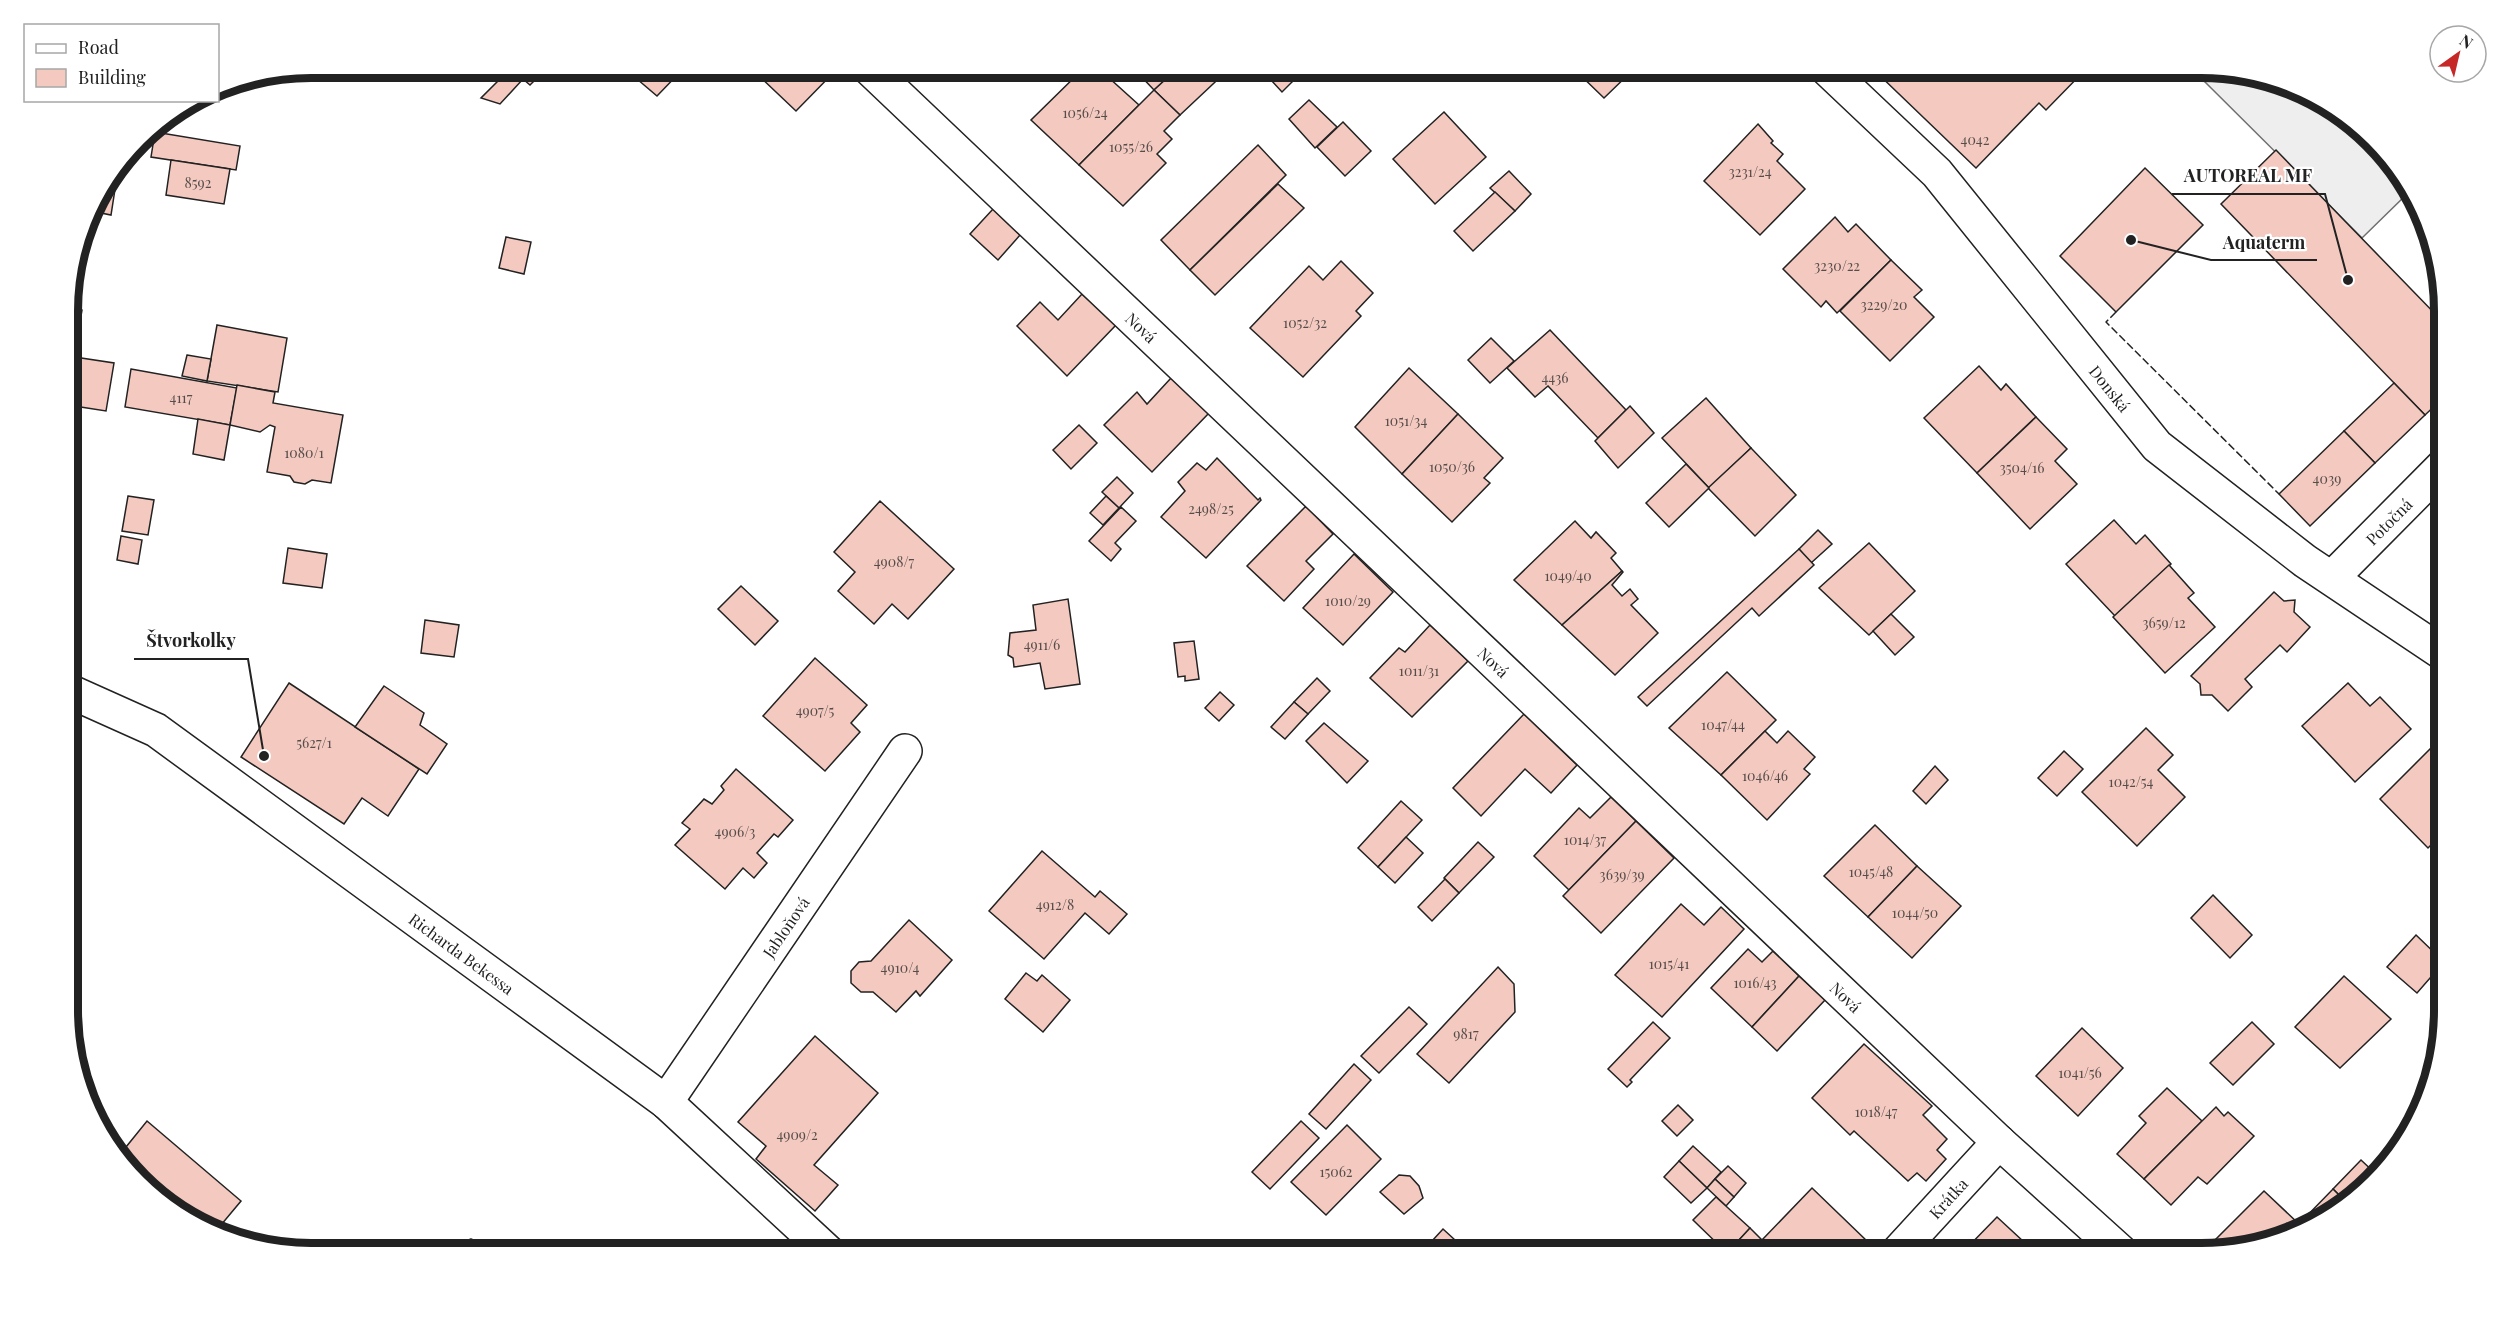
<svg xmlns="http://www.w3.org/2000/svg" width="2512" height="1321" viewBox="0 0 2512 1321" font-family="'Playfair Display',serif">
<rect width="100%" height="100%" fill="#fff"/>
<polygon fill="#eee" stroke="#6f6f6f" stroke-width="1.5" points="2211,70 2309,93 2362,128 2403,175 2409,192 2362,238 2202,79"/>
<g fill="#f3c9c0" stroke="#222" stroke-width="1.5">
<polygon points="511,68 547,68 530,85 523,79 500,104 481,98"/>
<polygon points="648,68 684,68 657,96 637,79"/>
<polygon points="761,68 838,68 796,111 756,73"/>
<polygon points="1084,68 1098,68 1139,105 1079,165 1031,120"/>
<polygon points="1140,68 1178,68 1154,90 1136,71"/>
<polygon points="1178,68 1230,68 1180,115 1154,90"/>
<polygon points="1283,68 1306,68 1282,92 1271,80"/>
<polygon points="1573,68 1635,68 1604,98"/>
<polygon points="1872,68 2087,68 2046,110 2039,103 1976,168"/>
<polygon points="1154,90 1180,115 1164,131 1172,139 1157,154 1166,163 1123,206 1079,165"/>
<polygon points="1309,100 1337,127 1315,148 1289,119"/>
<polygon points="1444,112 1486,157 1435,204 1393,159"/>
<polygon points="1343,122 1371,151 1345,176 1317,147"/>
<polygon points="1758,124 1773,141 1771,143 1783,154 1777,161 1805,189 1760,235 1704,181"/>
<polygon points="155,132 240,146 236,170 151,157"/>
<polygon points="1258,145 1286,175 1190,270 1161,240"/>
<polygon points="2276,150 2443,322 2443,398 2425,415 2221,204"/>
<polygon points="171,160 230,169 224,204 166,195"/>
<polygon points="2145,168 2203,225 2116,312 2060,256"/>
<polygon points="118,170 111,215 96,212 94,224 87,223 93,203"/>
<polygon points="1509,171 1531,194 1515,211 1490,188"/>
<polygon points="1278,184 1304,208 1215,295 1190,270"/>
<polygon points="1495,192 1515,211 1473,251 1454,231"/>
<polygon points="993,209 1020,235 998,260 970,234"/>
<polygon points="1835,217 1848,232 1856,224 1891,260 1837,313 1826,301 1821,307 1783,269"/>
<polygon points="506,237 531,242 524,274 499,268"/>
<polygon points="1891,260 1922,290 1914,297 1934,317 1890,361 1840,311"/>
<polygon points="1341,261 1373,293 1356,311 1361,316 1303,377 1250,328 1309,266 1323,280"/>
<polygon points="1082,294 1116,325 1067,376 1017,326 1040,302 1058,320"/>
<polygon points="68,307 82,310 74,357 68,356"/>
<polygon points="217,325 287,338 278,392 207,381"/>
<polygon points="1550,330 1626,410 1598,438 1548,386 1535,397 1507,368"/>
<polygon points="1491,338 1514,361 1490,383 1468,360"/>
<polygon points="187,355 211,359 207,381 182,376"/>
<polygon points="68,356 114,363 106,411 68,405"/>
<polygon points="1979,366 2001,390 2006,384 2036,417 1977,473 1924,418"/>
<polygon points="1409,368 1458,414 1402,474 1355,427"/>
<polygon points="131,369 237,388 230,425 125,407"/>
<polygon points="1171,378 1209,413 1152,472 1104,425 1137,392 1147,404"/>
<polygon points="2394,383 2425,415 2375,463 2344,431"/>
<polygon points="237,385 275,392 273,403 343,415 331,483 312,480 305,484 294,482 290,476 267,472 275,427 270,425 260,432 230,425"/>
<polygon points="1706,398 1751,448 1709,488 1662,438"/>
<polygon points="1630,406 1654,433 1618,468 1595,441"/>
<polygon points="1458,414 1503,458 1484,478 1490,483 1452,522 1402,474"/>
<polygon points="2036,417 2067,449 2055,461 2077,484 2030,529 1977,473"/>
<polygon points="198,419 230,425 224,460 193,454"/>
<polygon points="1079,425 1097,443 1071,469 1053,450"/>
<polygon points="2344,431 2375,463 2310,526 2279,494"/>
<polygon points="1751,448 1796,495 1755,536 1708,488"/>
<polygon points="1217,458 1258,500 1260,498 1261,500 1206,558 1161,517 1185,491 1178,482 1197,463 1206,470"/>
<polygon points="1686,464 1709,488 1669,527 1646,503"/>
<polygon points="1117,477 1133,493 1119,508 1102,492"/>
<polygon points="128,496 154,500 148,535 122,531"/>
<polygon points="1106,496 1119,508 1103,525 1090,513"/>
<polygon points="880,501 954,569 908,619 892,604 874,624 838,591 855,572 834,552"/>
<polygon points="1306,506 1333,534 1306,561 1314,569 1284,601 1247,566"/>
<polygon points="1121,507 1136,521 1115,543 1121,549 1111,561 1089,541"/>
<polygon points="2114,520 2136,544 2145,535 2171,564 2115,616 2066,564"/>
<polygon points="1575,521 1591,538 1596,532 1616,553 1611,558 1622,571 1562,625 1514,580"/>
<polygon points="1818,530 1832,544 1811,563 1799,549"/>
<polygon points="121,536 142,540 138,564 117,560"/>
<polygon points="1869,543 1915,591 1869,635 1819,588"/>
<polygon points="288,548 327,554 322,588 283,583"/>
<polygon points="1799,549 1814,565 1759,616 1752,608 1647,706 1638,697"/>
<polygon points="1354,554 1393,592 1343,645 1303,608"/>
<polygon points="2169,565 2194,593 2188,598 2215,627 2165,673 2113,617"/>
<polygon points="1622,571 1623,572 1612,585 1622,596 1630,589 1638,599 1631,605 1658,633 1615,675 1562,625"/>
<polygon points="741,586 778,621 755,645 718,609"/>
<polygon points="2274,592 2284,601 2295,600 2294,612 2310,627 2287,652 2280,645 2245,679 2252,687 2228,711 2212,695 2201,695 2200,684 2191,676"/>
<polygon points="1068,599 1080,684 1045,689 1040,663 1014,667 1013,658 1008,655 1010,633 1036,630 1033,605"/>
<polygon points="1891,614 1914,637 1895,655 1873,631"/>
<polygon points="425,620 459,625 454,657 421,653"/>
<polygon points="1430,625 1468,661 1412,717 1370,678 1399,648 1405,652"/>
<polygon points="1194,641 1199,679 1185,681 1185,676 1178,677 1174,643"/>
<polygon points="815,658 867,705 851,723 860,732 825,771 763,716"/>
<polygon points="1727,672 1776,720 1721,775 1669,728"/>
<polygon points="1317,678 1330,691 1308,714 1294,702"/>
<polygon points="289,683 419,769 388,816 362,798 344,824 241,757"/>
<polygon points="2348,683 2370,706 2380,697 2411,729 2355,782 2302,726"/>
<polygon points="384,686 424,713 420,725 447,744 427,774 355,727"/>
<polygon points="1220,692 1234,705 1219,721 1205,708"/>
<polygon points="1294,702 1308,714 1285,739 1271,727"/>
<polygon points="1524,714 1577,765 1551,793 1525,769 1481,816 1453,788"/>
<polygon points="1324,723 1368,761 1347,783 1306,741"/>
<polygon points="2146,728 2173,755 2158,770 2185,797 2137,846 2082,792"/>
<polygon points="1765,731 1777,743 1788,731 1815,757 1804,769 1810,774 1767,820 1721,775"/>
<polygon points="2443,736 2444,844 2438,838 2428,848 2380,799"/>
<polygon points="2064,751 2083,769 2057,796 2038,778"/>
<polygon points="1935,766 1948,780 1926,804 1913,791"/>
<polygon points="736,769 793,820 778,837 774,834 757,853 767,863 754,878 743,868 725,889 675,845 690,829 682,823 704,799 712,804 724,790 721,786"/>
<polygon points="1611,797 1636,821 1569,890 1534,856 1579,808 1590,818"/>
<polygon points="1401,801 1422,820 1378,867 1358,848"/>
<polygon points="1636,821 1674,858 1601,933 1563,896"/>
<polygon points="1875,825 1917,866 1868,917 1824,876"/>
<polygon points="1406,837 1423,853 1395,883 1378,867"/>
<polygon points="1478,842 1494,857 1459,893 1444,878"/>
<polygon points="1042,851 1095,897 1100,891 1127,914 1109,934 1085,913 1044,959 989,911"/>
<polygon points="1917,866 1961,906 1912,958 1868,917"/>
<polygon points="1445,879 1459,893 1432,921 1418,907"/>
<polygon points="2213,895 2252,935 2230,958 2191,918"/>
<polygon points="1681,904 1704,925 1721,907 1744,929 1662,1017 1615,975"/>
<polygon points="909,920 952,960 920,996 916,991 896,1012 873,992 861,992 851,983 851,971 859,962 871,961"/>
<polygon points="2416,935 2444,962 2417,993 2387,967"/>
<polygon points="1748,949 1762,962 1773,951 1799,976 1752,1027 1711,988"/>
<polygon points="1498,967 1514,984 1515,1012 1449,1083 1417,1054"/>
<polygon points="1026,973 1037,981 1042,975 1070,1000 1043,1032 1005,999"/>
<polygon points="1799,976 1825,1000 1777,1051 1752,1027"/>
<polygon points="2344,976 2391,1019 2340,1068 2295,1027"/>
<polygon points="1409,1007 1427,1024 1379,1073 1361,1056"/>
<polygon points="1653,1022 1670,1038 1630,1080 1632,1082 1627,1087 1608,1069"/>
<polygon points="2252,1022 2274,1044 2233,1085 2210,1063"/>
<polygon points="2082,1028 2123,1068 2078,1116 2036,1076"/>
<polygon points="815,1036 878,1093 814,1165 838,1185 815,1211 756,1159 766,1146 738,1122"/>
<polygon points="1864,1044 1932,1106 1923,1115 1947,1139 1937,1150 1946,1159 1926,1181 1917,1173 1908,1181 1854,1131 1850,1135 1812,1098"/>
<polygon points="1354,1064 1371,1080 1326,1129 1309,1114"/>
<polygon points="2167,1088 2202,1121 2144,1179 2117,1154 2146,1123 2139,1116"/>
<polygon points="1678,1105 1693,1120 1677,1136 1662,1121"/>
<polygon points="2216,1107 2224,1116 2228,1112 2254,1136 2207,1184 2198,1177 2171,1205 2144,1179"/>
<polygon points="147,1121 241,1201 216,1231 122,1152"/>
<polygon points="1301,1121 1319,1138 1270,1189 1252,1172"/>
<polygon points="1347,1125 1381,1159 1326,1215 1291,1182"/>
<polygon points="1693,1146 1721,1172 1707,1188 1679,1161"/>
<polygon points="2361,1160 2378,1176 2347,1203 2333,1189"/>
<polygon points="1679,1161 1707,1188 1691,1203 1664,1177"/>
<polygon points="1728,1166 1746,1183 1734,1197 1715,1179"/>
<polygon points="1399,1175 1410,1176 1419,1186 1423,1198 1404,1214 1380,1192"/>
<polygon points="1715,1179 1734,1197 1726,1206 1707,1188"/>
<polygon points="1812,1188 1868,1242 1857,1253 1776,1253 1762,1240"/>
<polygon points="2333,1189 2347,1203 2336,1213 2304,1229 2299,1224"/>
<polygon points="2264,1191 2299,1224 2286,1237 2279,1241 2220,1252 2211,1244"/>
<polygon points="1716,1197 1750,1228 1727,1253 1693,1220"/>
<polygon points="1997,1217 2036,1253 1962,1253"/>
<polygon points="1750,1228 1762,1240 1776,1253 1727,1253"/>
<polygon points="1443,1229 1466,1250 1464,1253 1445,1253 1432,1241"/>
</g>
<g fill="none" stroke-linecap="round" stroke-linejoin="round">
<defs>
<g id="minor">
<path id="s1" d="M869 68 1999 1142 2122 1253"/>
<path id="s2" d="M1826 68 1937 173 2157 446 2305 561 2444 654"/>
<path id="s3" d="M2332 578 2443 466"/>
<path id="s4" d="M69 691 156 730 666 1102 829 1253"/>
<path id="s5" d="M666 1102 905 751"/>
<path id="s6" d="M1897 1253 1999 1142"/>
</g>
</defs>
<use href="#minor" stroke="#222" stroke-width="36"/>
<use href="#minor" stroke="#fff" stroke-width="33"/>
<defs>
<polyline id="rail" points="471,1242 483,1253"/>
</defs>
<use href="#rail" stroke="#222" stroke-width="7"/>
<use href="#rail" stroke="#fff" stroke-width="4.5" stroke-dasharray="14" stroke-linecap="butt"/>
<polyline stroke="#222" stroke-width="1.5" stroke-dasharray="8 3" stroke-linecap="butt" points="2116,312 2106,322 2279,494"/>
</g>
<g text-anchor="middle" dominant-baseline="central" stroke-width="4.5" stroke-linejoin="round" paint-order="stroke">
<g font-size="14" fill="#564c4a">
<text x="1085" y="112">1056/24</text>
<text x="1975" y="139">4042</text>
<text x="1131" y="146">1055/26</text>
<text x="1750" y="171">3231/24</text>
<text x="198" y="182">8592</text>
<text x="1837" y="265">3230/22</text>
<text x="1884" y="304">3229/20</text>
<text x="1305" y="322">1052/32</text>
<text x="1555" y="377">4436</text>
<text x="181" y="397">4117</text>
<text x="1406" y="420">1051/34</text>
<text x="304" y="452">1080/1</text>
<text x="1452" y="466">1050/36</text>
<text x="2022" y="467">3504/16</text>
<text x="2327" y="478">4039</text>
<text x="1211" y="508">2498/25</text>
<text x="894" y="561">4908/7</text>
<text x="1568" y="575">1049/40</text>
<text x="1348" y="600">1010/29</text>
<text x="2164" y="622">3659/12</text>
<text x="1042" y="644">4911/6</text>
<text x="1419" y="670">1011/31</text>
<text x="815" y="710">4907/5</text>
<text x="1723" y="724">1047/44</text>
<text x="314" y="742">5627/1</text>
<text x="1765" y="775">1046/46</text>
<text x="2131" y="781">1042/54</text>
<text x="735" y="831">4906/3</text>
<text x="1585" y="839">1014/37</text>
<text x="1871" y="871">1045/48</text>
<text x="1622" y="874">3639/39</text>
<text x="1055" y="904">4912/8</text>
<text x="1915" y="912">1044/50</text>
<text x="1669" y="963">1015/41</text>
<text x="900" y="967">4910/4</text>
<text x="1755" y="982">1016/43</text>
<text x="1466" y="1033">9817</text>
<text x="2080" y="1072">1041/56</text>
<text x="1876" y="1111">1018/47</text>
<text x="797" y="1134">4909/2</text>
<text x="1336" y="1171">15062</text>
</g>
<g font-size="16" fill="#222" stroke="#fff">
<text stroke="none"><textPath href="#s1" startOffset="376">Nová</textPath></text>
<text stroke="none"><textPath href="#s2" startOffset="429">Donská</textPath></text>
<text stroke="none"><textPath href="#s3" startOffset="80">Potočná</textPath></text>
<text stroke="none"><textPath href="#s1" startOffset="862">Nová</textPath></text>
<text stroke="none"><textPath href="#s5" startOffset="212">Jabloňová</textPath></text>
<text stroke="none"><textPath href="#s4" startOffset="474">Richarda Bekessa</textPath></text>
<text stroke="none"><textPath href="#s1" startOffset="1348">Nová</textPath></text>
<text stroke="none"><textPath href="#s6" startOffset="75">Krátka</textPath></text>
</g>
</g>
<path d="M0 0H2512V1321H0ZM311 78H2201A233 233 0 0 1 2434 311V1010A233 233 0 0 1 2201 1243H311A233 233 0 0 1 78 1010V311A233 233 0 0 1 311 78Z" fill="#fff" fill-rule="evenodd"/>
<path fill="none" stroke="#222" stroke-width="8" d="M311 78H2201A233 233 0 0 1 2434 311V1010A233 233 0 0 1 2201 1243H311A233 233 0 0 1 78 1010V311A233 233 0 0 1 311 78Z"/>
<path fill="none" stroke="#222" stroke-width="2" d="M2348 280L2325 194H2172M2131 240L2211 260H2317M264 756L248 659H134"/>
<g fill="#222" stroke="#fff" stroke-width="2">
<circle cx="2348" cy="280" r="6"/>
<circle cx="2131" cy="240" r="6"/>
<circle cx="264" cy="756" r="6"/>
</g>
<g font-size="18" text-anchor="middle" font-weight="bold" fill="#222" stroke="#fff" stroke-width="4.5" stroke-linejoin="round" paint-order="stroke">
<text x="2248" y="182">AUTOREAL MF</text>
<text x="2264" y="249">Aquaterm</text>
<text x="191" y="647">Štvorkolky</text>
</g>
<rect x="24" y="24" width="195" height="78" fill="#ffffff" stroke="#a7a7a7" stroke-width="1.5"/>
<rect x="36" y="44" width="30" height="9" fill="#ffffff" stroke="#a7a7a7" stroke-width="1.5"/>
<text x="78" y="54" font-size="18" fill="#222222">Road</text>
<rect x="36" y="69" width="30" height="18" fill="#f3c9c0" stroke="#a7a7a7" stroke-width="1.5"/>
<text x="78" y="84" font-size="18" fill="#222222">Building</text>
<g transform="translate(2458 54) rotate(34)"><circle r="28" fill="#ffffff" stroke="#a7a7a7" stroke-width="1.5"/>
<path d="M0-4.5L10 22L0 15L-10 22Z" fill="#c62828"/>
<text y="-9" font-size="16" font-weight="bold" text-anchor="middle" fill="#222222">N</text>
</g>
</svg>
